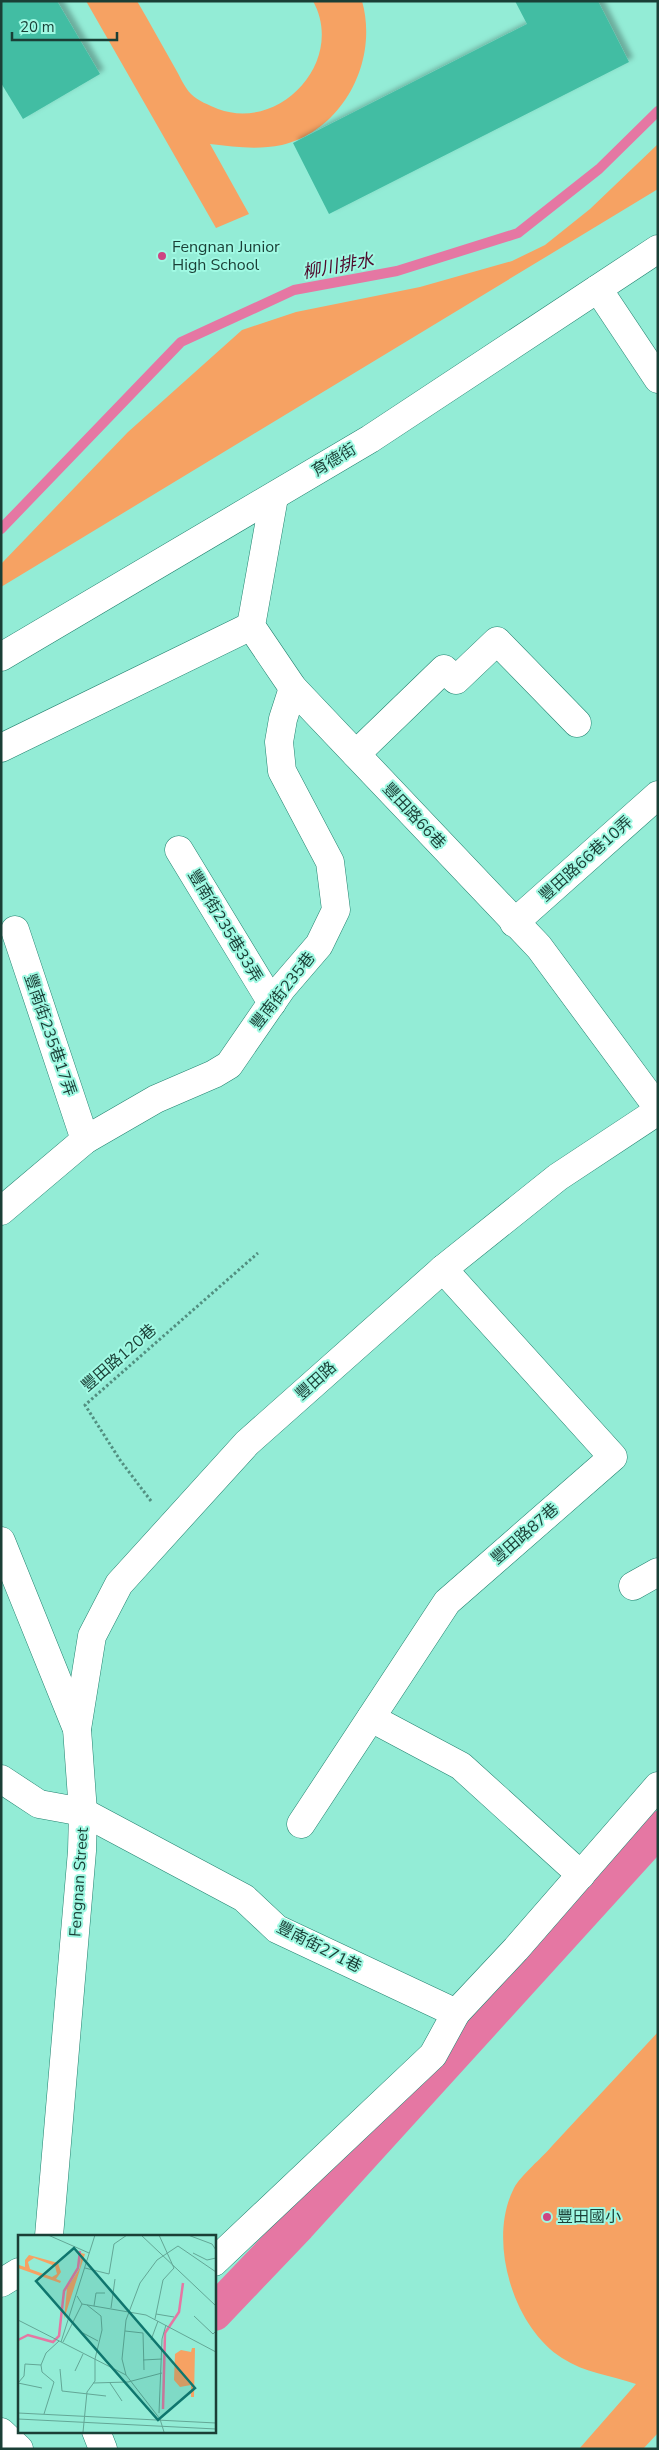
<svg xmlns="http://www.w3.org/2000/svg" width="659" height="2450" viewBox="0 0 659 2450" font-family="'Nunito Sans','Noto Sans TC',sans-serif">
<defs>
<filter id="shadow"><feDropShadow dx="4.5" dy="-4.5" stdDeviation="2.5" flood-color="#0004"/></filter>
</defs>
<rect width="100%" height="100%" fill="#93ecd6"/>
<g fill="#f6a263">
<path d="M86 1H137C150 23 162 45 175 68 180 76 184 87 191 94 198 101 209 105 218 109 280 132 346 61 313 1H362C379 61 343 130 282 145 257 150 235 147 210 144L249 214 216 228Z"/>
<polygon points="658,144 658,189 1,587 1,564 128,432 242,330 296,312 420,287 512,261 545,245 590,209"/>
<path d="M658 2032V2433L643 2449H579L636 2384C610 2375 585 2373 562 2358 513 2327 487 2240 514 2188 521 2175 542 2158 552 2146 587 2108 623 2070 658 2032Z"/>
</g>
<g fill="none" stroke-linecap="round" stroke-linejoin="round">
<polyline stroke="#e577a3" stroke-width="10" points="1,529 181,342 294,290 397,271 518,233 599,169 658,111"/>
<polyline stroke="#e577a3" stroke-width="36" points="214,2313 298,2225 658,1829"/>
</g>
<g fill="#42bda3" filter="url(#shadow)">
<polygon points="1,1 57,1 100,74 23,119 1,83"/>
<polygon points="515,1 598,1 629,62 329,214 293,143 527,24"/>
</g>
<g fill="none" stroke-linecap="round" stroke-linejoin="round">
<defs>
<g id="minor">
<polyline points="598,289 658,379"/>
<polyline points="274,497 251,626 293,688 539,947 658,1108"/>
<polyline points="1,657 370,439 658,249"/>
<polyline points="1,748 251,626"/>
<polyline points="356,754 444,669 456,680 497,641 577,723"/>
<polyline points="179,850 272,1003"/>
<polyline points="514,923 658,795"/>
<polyline points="15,930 85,1140"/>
<polyline points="1,1211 85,1140 156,1099 214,1074 229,1065 282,988 319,945 336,910 330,862 282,771 279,742 283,719 293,688"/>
<polyline points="1,1541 77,1729 83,1812 82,1851 49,2236"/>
<polyline points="633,1586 658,1572"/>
<polyline points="371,1718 461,1766 581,1875"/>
<polyline points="77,1729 92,1636 119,1584 247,1443 443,1269 558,1177 658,1111"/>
<polyline points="1,1779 39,1804 83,1812 244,1898 277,1929 456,2013"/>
<polyline points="301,1824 447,1602 613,1457 443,1269"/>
<polyline points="214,2262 433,2055 456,2013 516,1949 658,1786"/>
<polyline points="1,2283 19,2272"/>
<polyline points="96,2431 103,2449"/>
<polyline points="1,2432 19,2449"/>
</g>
</defs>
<use href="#minor" stroke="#22826f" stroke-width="29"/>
<polyline stroke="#528f80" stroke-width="3" stroke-dasharray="2.5 2.5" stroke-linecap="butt" points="151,1501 120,1460 85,1405 258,1253"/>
<use href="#minor" stroke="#fff" stroke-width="28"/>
</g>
<g fill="#cd4582" stroke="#a0f9e3" stroke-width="2">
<circle cx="162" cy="256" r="5"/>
<circle cx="547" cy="2217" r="5"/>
</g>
<g text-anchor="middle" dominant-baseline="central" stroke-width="4" stroke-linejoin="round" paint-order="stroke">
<g font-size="16" fill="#1a3f36" stroke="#a0f9e3" text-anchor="start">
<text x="172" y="247">Fengnan Junior<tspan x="172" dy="18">High School</tspan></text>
<text x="557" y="2217">豐田國小</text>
</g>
<g font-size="16" fill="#1a3f36" stroke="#a0f9e3">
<text transform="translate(334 460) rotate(-31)">育德街</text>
<text transform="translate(414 816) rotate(47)">豐田路66巷</text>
<text transform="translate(586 859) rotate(-42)">豐田路66巷10弄</text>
<text transform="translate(225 926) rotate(59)">豐南街235巷33弄</text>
<text transform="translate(283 991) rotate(-52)">豐南街235巷</text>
<text transform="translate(50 1035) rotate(71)">豐南街235巷17弄</text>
<text transform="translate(119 1358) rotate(-41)">豐田路120巷</text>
<text transform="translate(316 1381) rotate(-42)">豐田路</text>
<text transform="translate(525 1534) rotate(-41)">豐田路87巷</text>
<text transform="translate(79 1882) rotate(-86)">Fengnan Street</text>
<text transform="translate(319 1947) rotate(27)">豐南街271巷</text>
</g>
<g font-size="18" font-style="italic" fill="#4f0a2c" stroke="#a0f9e3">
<text transform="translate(338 266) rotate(-10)">柳川排水</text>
</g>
</g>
<g transform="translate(18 2235)">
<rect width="198" height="198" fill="#93ecd6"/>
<path d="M63 18 67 19 46 84 49 53 62 33ZM11 20 40 28 43 37 38 44 43 46 42 48 0 33 1 30 7 32V25ZM16 23 37 31 39 39 34 42 12 34 10 27ZM174 113H177L176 162H173V150L162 152 156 145 157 119 163 115 173 117Z" fill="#f6a263" fill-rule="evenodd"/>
<path fill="none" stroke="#e577a3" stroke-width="2.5" d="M0 105 10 100 35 107 41 101 46 56 60 33 62 16M145 174 147 98 161 77 165 48"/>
<path fill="none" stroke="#63a796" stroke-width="1" d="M30 0 71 18M123 0 198 71M141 0 156 33M170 0 194 9 198 15M175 18 189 25 198 23M67 33 91 39 96 9 109 0M59 61 64 69 128 80 198 117M76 71 78 58H87M93 73 97 44M138 79 156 82M176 81 195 99 198 96M137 84 145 45 156 33M0 85 108 140 142 184 146 197M107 96 125 98 126 135M65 98 80 106M133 105 140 86M43 107 77 0M45 107 64 69M125 125 144 124M42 134 44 156 88 161M57 136 65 119M108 140 104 124 108 85 122 48 139 25 160 11 198 37M0 148 6 141 7 129 23 130M0 148 24 153M75 148 110 147 144 138M92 148 104 166M0 178 198 188M141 178 144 104 148 90M26 179 36 147 24 137 23 130 28 118 41 106M0 184 198 194M65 197 69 157 77 146V124L84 95 83 81 69 70"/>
<path fill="#0f766e" fill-opacity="0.15" stroke="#0f766e" stroke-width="2.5" d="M56 13 177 153 140 185 18 46Z"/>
<rect width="198" height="198" fill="none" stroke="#1a3f36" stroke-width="2.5"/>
</g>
<rect width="659" height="2450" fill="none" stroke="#1a3f36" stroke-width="5"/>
<path d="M12 32v8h105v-8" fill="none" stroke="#1a3f36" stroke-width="2.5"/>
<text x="20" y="32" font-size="15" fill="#1a3f36" stroke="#a0f9e3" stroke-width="4" paint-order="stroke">20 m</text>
</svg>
